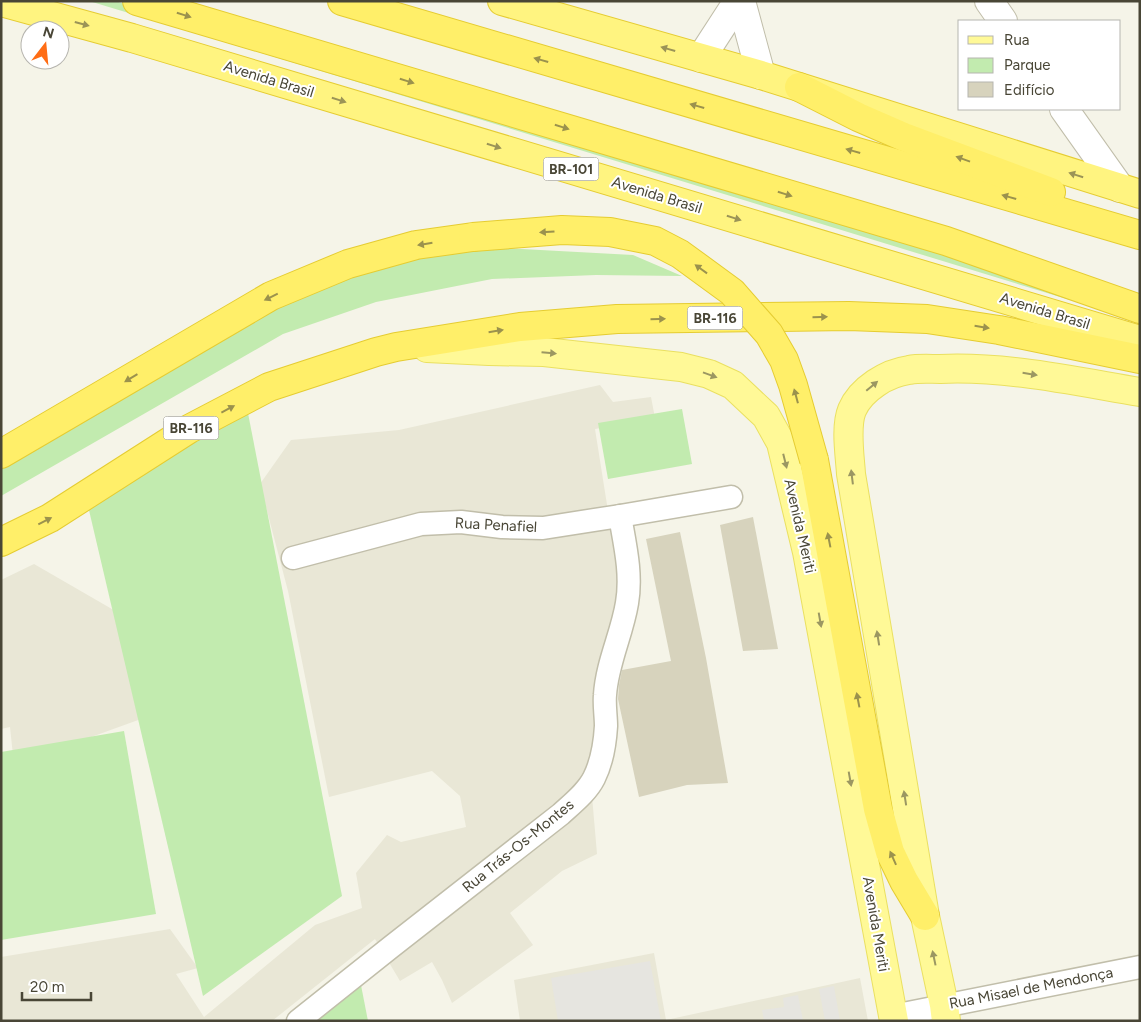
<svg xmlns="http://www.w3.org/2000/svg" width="1141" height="1022" viewBox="0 0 1141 1022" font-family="Figtree,sans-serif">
<rect width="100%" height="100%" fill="#f5f4e8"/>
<g fill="#e9e7d6">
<polygon points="600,385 613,402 651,397 655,418 595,429 611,530 624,577 597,757 590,773 597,854 562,871 510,913 533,945 452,1003 442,980 432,962 400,981 375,939 272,1021 1,1021 1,957 170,929 198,968 176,974 204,1017 315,925 362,908 356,873 387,835 401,842 466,827 460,796 432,771 329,797 288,591 260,484 291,440 399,430"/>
<polygon points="34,564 124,616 152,715 14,765 10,727 1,729 1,580"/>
<polygon points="654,953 666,1020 860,978 868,1021 520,1021 514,980"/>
</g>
<g fill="#c2ebaf">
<polygon points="89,1 115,1 1133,306 1106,311 374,87"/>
<polygon points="469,246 633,255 682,276 596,275 492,279 376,302 283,334 1,496 1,462 311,283"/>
<polygon points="246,403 342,896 203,996 88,506"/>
<polygon points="682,409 692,464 608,479 598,423"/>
<polygon points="124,731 156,914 1,940 1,752"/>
<polygon points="360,980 368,1021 309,1021"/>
</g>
<g fill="#e6e5e0">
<polygon points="650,961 661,1021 558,1021 551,978"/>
<polygon points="834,986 840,1021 825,1021 819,989"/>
<polygon points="798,995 803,1021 764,1021 762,1010 784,1007 783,998"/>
</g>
<g fill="#d7d3bd">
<polygon points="753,517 778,649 743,651 720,525"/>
<polygon points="680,532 706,658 728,783 687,785 639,797 618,699 619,685 622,670 671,661 646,539"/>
</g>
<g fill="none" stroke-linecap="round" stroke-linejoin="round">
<defs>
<g id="minor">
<polyline points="293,558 421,524 461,522 502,527 543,528 620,516 731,497"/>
<polyline points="893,1016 1140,967"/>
<path d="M298 1021 391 947 561 814C573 803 587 792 594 778 602 762 605 743 606 726 606 716 604 705 605 695 607 663 622 634 627 603 632 574 625 545 620 516"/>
</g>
<g id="tertiary">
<polyline points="741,1 761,75"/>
<polyline points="989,1 1003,21"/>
<polyline points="701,58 738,1"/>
<polyline points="1064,109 1120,188"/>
</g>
<g id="primary">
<polyline points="427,348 489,351 544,352 681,367 709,374 733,385 766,416 781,443 807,552 894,1021"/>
<path d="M946 1021 944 1005 925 916 851 474C850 456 845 427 852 410 861 389 887 373 909 370 919 368 930 369 940 369 1007 366 1074 381 1140 392"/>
</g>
<g id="trunk">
<polyline points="502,1 761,75 1140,194"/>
<polyline points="1,2 132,38 1140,340"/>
</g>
<g id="motorway">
<polyline points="137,1 946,241 1140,309"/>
<polyline points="342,1 1140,235"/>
<polyline points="799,87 858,117 904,137 1051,192"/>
<polyline points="1,454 271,296 348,264 416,245 473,237"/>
<polyline points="814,460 878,809 890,852 904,881 925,916"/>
<polyline points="1,542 50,518 189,429 269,387 376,352 396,347 520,327 617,319 849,316 927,319 999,330 1140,359"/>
</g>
</defs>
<use href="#minor" stroke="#c1beaa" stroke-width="25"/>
<use href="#tertiary" stroke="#c1beaa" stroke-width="30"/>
<use href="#primary" stroke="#eae061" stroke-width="30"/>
<use href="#trunk" stroke="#e5cc32" stroke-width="30"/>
<use href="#motorway" stroke="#e5cc32" stroke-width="30"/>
<use href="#minor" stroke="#fff" stroke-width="22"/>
<use href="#tertiary" stroke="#fff" stroke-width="28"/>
<use href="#primary" stroke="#fff997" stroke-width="28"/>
<use href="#trunk" stroke="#fff480" stroke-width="28"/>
<use href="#motorway" stroke="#ffef69" stroke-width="28"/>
<defs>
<polyline id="motorway-bridge" points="473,237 562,230 610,232 655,241 680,254 732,292 769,334 784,360 793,385 814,460"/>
</defs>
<use href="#motorway-bridge" stroke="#e5cc32" stroke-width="30" stroke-linecap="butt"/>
<use href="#motorway-bridge" stroke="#ffef69" stroke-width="28"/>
</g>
<defs><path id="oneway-solid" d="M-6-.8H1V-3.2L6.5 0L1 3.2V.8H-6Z" transform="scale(1.25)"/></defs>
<g fill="#9b924d">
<use href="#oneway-solid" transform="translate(184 15) rotate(17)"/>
<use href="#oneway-solid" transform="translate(541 60) rotate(-164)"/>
<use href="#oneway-solid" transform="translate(407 81) rotate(17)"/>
<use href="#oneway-solid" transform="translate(697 106) rotate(-164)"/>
<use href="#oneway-solid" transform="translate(562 127) rotate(17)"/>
<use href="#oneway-solid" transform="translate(853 151) rotate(-164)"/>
<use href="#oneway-solid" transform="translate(963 159) rotate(-160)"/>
<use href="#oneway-solid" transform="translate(785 194) rotate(17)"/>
<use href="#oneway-solid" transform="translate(1009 197) rotate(-164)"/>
<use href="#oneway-solid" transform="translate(547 232) rotate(176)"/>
<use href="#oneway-solid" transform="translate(425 244) rotate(171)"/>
<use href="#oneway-solid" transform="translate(701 269) rotate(-144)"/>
<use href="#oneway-solid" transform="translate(271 297) rotate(154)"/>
<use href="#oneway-solid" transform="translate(820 317) rotate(-1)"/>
<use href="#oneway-solid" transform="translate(658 319) rotate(-1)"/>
<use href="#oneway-solid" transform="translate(982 327) rotate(9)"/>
<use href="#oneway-solid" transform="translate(496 331) rotate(-9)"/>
<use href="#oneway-solid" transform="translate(131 378) rotate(149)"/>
<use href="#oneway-solid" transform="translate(796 396) rotate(-105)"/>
<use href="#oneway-solid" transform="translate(228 409) rotate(-28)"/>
<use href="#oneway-solid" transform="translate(45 521) rotate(-27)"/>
<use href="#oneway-solid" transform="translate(829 540) rotate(-101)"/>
<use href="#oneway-solid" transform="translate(858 700) rotate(-101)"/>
<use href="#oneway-solid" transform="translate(893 858) rotate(-114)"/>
</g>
<g fill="#9b9457">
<use href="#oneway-solid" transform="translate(82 24) rotate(15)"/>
<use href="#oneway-solid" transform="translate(668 49) rotate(-164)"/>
<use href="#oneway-solid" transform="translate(339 100) rotate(17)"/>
<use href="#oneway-solid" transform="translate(494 146) rotate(17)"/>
<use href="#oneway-solid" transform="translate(1076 175) rotate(-163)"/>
<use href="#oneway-solid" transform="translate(734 218) rotate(17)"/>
</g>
<g fill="#9b9762">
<use href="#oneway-solid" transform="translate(549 353) rotate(5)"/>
<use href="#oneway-solid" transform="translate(1030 374) rotate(9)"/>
<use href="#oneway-solid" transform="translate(710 375) rotate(20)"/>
<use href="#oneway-solid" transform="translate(872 386) rotate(-40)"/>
<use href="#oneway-solid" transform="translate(785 461) rotate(76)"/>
<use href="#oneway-solid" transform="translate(852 477) rotate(-97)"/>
<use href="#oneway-solid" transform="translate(820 620) rotate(80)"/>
<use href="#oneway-solid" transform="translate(878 638) rotate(-99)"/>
<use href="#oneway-solid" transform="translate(850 779) rotate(80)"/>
<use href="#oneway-solid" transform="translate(905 798) rotate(-99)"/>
<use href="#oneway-solid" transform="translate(934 958) rotate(-102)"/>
</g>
<g text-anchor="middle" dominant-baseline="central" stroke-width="4" stroke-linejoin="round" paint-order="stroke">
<g fill="#fff" stroke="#807e72" stroke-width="1">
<rect x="543.5" y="157.5" width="55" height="23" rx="4"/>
<rect x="687.5" y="306.5" width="55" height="23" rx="4"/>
<rect x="163.5" y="416.5" width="55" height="23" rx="4"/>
</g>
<g font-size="14" font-weight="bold" fill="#494636">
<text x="571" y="169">BR-101</text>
<text x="715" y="318">BR-116</text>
<text x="191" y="428">BR-116</text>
</g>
<g font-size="15" fill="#494636" stroke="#fff">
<text transform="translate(269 79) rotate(17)">Avenida Brasil</text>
<text transform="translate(657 195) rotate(17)">Avenida Brasil</text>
<text transform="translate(1045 311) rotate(17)">Avenida Brasil</text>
<text transform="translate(496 525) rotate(3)">Rua Penafiel</text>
<text transform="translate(800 526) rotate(77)">Avenida Meriti</text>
<text transform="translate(518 846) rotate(-39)">Rua Trás-Os-Montes</text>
<text transform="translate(876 924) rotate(80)">Avenida Meriti</text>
<text transform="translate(1031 988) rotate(-11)">Rua Misael de Mendonça</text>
</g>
</g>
<rect width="1141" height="1022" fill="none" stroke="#494636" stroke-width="5"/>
<rect x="958" y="20" width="162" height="90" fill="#ffffff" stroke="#b6b5af"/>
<rect x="968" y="36" width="25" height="8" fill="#fff997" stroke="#b6b5af"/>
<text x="1004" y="45" font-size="15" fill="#494636">Rua</text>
<rect x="968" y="58" width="25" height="15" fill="#c2ebaf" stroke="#b6b5af"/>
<text x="1004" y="70" font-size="15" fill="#494636">Parque</text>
<rect x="968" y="82" width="25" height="15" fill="#d7d3bd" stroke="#b6b5af"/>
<text x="1004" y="95" font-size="15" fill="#494636">Edifício</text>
<g transform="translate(45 45) rotate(16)"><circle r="24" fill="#ffffff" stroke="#b6b5af"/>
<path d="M0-4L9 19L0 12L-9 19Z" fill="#ff6d15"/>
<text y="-8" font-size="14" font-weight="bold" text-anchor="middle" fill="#494636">N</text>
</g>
<path d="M22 992v8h69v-8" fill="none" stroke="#494636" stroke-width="2.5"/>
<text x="30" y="992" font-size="15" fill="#494636" stroke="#ffffff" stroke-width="4" paint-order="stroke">20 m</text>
</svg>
